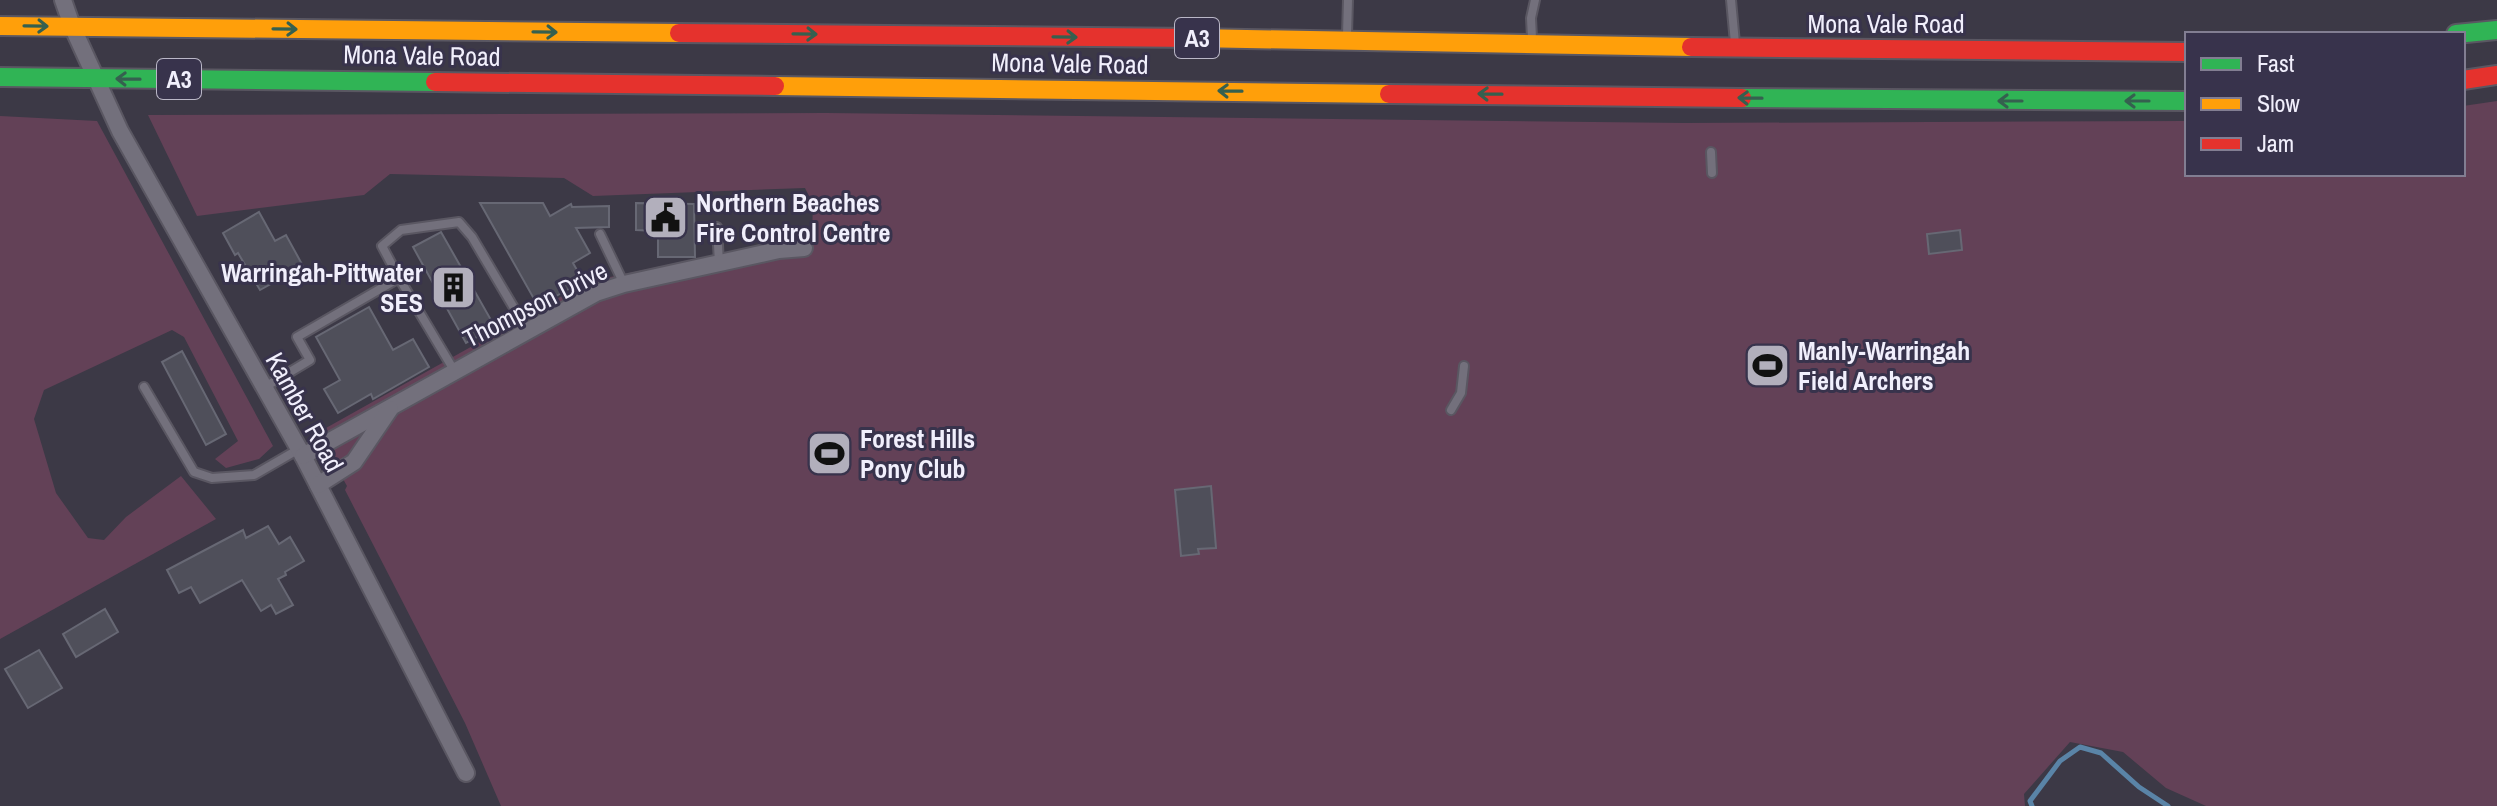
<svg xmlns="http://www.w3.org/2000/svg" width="2497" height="806" viewBox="0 0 2497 806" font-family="'Archivo Narrow',sans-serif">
<rect width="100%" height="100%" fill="#3c3946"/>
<g fill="#634157">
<polygon points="2497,101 2497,806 2206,806 2166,788 2123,752 2070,742 2024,794 2025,806 501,806 465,723 345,490 347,486 317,433 587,282 812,234 813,204 805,188 593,196 564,178 390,174 364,195 197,216 148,115 826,113 1685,123 2187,121 2187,174 2463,174 2463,106"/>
<polygon points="0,116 97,121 273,446 259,459 226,468 215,459 238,441 184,337 172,330 44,390 34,419 56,493 88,538 104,540 126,517 181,476 216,519 0,639"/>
</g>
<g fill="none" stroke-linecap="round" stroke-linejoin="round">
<polyline stroke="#5a84a7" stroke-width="5" points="2032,806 2030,801 2060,761 2080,747 2101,753 2139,787 2168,806"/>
</g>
<g fill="#4f4f5a" stroke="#676874" stroke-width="2">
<polygon points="480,203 543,203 550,216 571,204 572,207 609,206 609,227 576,228 590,253 573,263 581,277 572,282 574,286 538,306"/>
<polygon points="636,203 694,204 695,257 658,257 658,231 636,230"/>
<polygon points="259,212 275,241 286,235 303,266 260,290 238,253 235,255 223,233"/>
<polygon points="1960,230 1962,250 1929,254 1927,234"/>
<polygon points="441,232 495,327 466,343 413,247"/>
<polygon points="369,307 393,350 413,339 429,367 373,399 371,394 338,413 324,389 340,380 316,337"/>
<polygon points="182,351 226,434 206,445 162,362"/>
<polygon points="1211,486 1216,548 1198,549 1199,554 1181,556 1175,490"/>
<polygon points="268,526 279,544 290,537 304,561 285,572 286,575 278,579 293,605 276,614 271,605 261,611 242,580 200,603 191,587 179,593 167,570 243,530 246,538"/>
<polygon points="105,609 118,632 76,657 63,634"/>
<polygon points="39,650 62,688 28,708 5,669"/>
</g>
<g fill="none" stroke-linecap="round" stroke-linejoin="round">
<defs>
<g id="lane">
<polyline points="1731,0 1735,43"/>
<polyline points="1347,35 1348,0"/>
<polyline points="1532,38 1531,18 1535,0"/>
<polyline points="1711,152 1712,173"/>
<polyline points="717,227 719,263"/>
<polyline points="600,234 624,284"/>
<polyline points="399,278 382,246 401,230 459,222 472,237 527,330"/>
<polyline points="144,387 194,472 212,478 254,475 299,449"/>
<polyline points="265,387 310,360 297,337 399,278 455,372"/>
<polyline points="1451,410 1461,393 1464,366"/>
</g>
<g id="street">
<polyline points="63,0 72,26 120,131 303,456 466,773"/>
<polyline points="303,456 596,293 624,284 779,250 804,248"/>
<polyline points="318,485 354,462 390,409"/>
</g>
<g id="fast">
<polyline points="2456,34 2497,30"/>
<polyline points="0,77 435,82"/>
<polyline points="1742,98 2187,101"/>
</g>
<g id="slow">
<polyline points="0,26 679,33"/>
<polyline points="1195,38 1691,47"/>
<polyline points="775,86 1389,94"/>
</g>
<g id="jam">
<polyline points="679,33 1195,38"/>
<polyline points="1691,47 2187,52"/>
<polyline points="2463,80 2497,75"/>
<polyline points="435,82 775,86"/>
<polyline points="1389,94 1742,98"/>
</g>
</defs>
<use href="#lane" stroke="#5a5762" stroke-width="12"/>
<use href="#street" stroke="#5a5762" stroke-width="20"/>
<use href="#fast" stroke="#5a5762" stroke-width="22"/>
<use href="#slow" stroke="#5a5762" stroke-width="22"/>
<use href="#jam" stroke="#5a5762" stroke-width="22"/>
<use href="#lane" stroke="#73707c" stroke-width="8"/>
<use href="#street" stroke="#73707c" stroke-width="16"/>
<use href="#fast" stroke="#30b455" stroke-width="18"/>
<use href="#slow" stroke="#ff9f0a" stroke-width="18"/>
<use href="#jam" stroke="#e5322d" stroke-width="18"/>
</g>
<defs><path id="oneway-shaft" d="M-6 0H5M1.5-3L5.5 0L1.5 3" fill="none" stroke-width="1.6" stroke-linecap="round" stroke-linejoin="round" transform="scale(2)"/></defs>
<g stroke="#35604f">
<use href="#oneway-shaft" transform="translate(36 26) rotate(1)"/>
<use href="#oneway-shaft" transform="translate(285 29) rotate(1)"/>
<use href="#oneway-shaft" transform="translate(545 32) rotate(1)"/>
<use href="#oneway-shaft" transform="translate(805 34) rotate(1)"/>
<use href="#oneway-shaft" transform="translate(1065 37) rotate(1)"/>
<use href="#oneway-shaft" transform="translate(128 79) rotate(-179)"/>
<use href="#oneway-shaft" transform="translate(1230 91) rotate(-179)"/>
<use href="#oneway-shaft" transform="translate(1490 94) rotate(-179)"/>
<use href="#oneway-shaft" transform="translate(1750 98) rotate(-179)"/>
<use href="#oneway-shaft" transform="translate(2010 101) rotate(-180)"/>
<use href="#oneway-shaft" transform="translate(2137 101) rotate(-180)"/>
</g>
<defs>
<symbol id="civic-square" viewBox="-11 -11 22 22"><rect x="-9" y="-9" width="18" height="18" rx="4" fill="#b2afbc" stroke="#38334c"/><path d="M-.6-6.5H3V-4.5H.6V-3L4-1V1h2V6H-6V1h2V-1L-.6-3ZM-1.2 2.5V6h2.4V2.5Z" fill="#111"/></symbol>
<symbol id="building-square" viewBox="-11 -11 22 22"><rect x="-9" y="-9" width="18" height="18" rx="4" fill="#b2afbc" stroke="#38334c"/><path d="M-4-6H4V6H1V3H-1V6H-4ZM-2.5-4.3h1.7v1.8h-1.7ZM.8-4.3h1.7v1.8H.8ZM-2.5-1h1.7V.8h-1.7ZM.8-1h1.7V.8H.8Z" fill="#111"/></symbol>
<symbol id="stadium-square" viewBox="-11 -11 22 22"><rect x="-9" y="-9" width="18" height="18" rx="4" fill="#b2afbc" stroke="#38334c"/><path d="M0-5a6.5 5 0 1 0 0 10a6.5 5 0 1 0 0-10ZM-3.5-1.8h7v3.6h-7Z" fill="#111"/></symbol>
</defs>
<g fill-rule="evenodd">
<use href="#civic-square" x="640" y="192" width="51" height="51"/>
<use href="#building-square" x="428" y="262" width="51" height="51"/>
<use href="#stadium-square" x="1742" y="340" width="51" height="51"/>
<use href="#stadium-square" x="804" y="428" width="51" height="51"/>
</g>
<g text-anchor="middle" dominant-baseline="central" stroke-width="6" stroke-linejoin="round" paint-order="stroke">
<g fill="#38334c" stroke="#bab7c7" stroke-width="2">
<rect x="1175" y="18" width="44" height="40" rx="6"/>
<rect x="157" y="59" width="44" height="40" rx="6"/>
</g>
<g font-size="24" font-weight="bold" fill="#f1effc">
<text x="1197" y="38">A3</text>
<text x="179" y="79">A3</text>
</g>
<g font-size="26" fill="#f1effc" stroke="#38334c">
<text x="1886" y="23">Mona Vale Road</text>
<text transform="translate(422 55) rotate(1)">Mona Vale Road</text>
<text transform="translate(1070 63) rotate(1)">Mona Vale Road</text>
<text transform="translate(535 304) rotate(-27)">Thompson Drive</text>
<text transform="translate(305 412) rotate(61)">Kamber Road</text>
</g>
<g font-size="26" font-weight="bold" fill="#f1effc" stroke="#38334c" text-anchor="start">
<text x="696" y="202">Northern Beaches<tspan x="696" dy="30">Fire Control Centre</tspan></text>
<text x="423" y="272" text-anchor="end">Warringah-Pittwater<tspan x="423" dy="30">SES</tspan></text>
<text x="1798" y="350">Manly-Warringah<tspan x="1798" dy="30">Field Archers</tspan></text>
<text x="860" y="438">Forest Hills<tspan x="860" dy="30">Pony Club</tspan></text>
</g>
</g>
<rect x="2185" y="32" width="280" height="144" fill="#38334c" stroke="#827e92" stroke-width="2"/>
<rect x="2201" y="58" width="40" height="12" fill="#30b455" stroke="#827e92" stroke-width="2"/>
<text x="2257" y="72" font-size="24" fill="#f1effc">Fast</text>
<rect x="2201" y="98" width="40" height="12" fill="#ff9f0a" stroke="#827e92" stroke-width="2"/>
<text x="2257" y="112" font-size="24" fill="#f1effc">Slow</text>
<rect x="2201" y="138" width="40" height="12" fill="#e5322d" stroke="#827e92" stroke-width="2"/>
<text x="2257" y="152" font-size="24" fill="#f1effc">Jam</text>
</svg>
